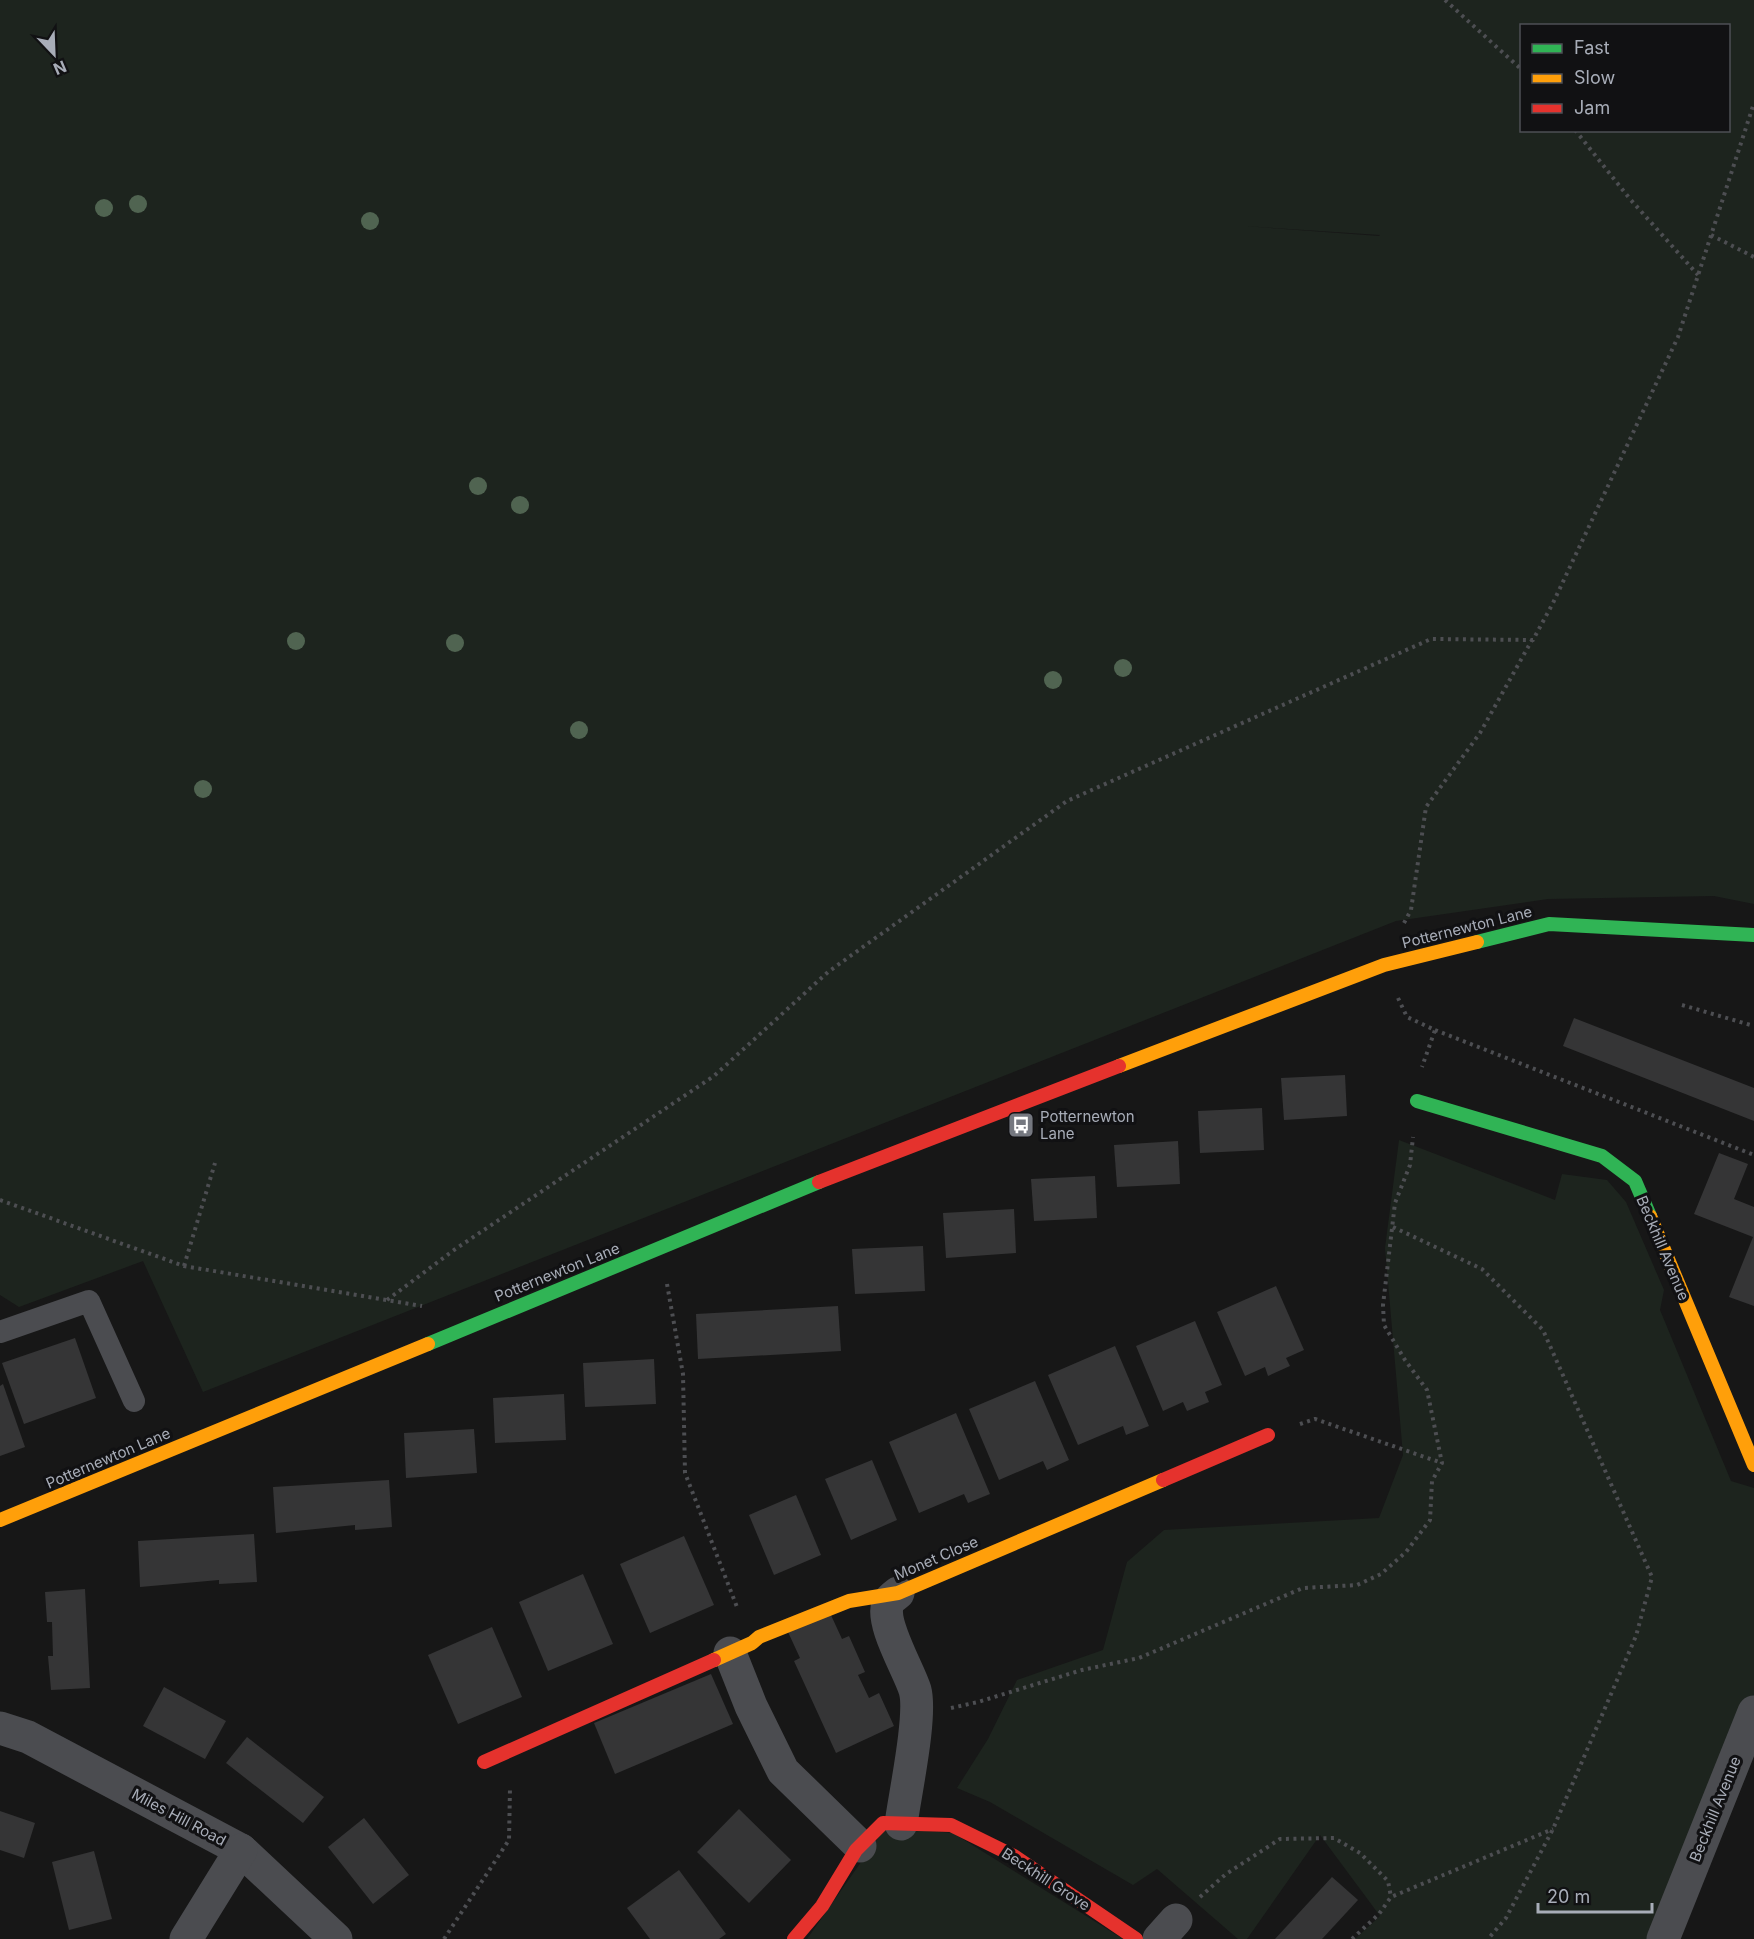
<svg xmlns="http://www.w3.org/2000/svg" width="1754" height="1939" viewBox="0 0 1754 1939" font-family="Inter,sans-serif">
<rect width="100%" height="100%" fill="#171717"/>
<g fill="#1d241e" fill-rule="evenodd">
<path d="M0 0H1754V904L1714 896 1548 899 1396 921 203 1392 143 1261 19 1307 0 1295ZM1522 26H1728V130H1522ZM1244 226 1380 235 1379 236Z"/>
<polygon points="1399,1140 1555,1200 1562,1174 1607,1180 1626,1202 1664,1290 1660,1310 1731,1481 1754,1488 1754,1712 1663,1939 1355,1939 1380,1916 1320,1835 1247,1939 1238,1939 1157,1869 1133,1885 990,1802 957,1788 988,1739 1017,1680 1103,1650 1127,1562 1164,1530 1379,1518 1403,1455 1385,1248"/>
<polygon points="885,1828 953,1833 1123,1939 807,1939"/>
</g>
<g fill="#353536">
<polygon points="1574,1018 1754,1088 1754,1121 1563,1046"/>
<polygon points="1345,1075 1347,1116 1284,1120 1281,1078"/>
<polygon points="1262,1108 1264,1150 1200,1153 1198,1111"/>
<polygon points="1178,1141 1180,1184 1117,1187 1114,1145"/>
<polygon points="1719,1153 1748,1164 1734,1199 1754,1207 1754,1306 1729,1297 1753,1237 1694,1214"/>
<polygon points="1095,1176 1097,1218 1034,1221 1031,1179"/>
<polygon points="1014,1209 1016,1253 946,1258 943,1213"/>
<polygon points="923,1246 925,1291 855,1294 852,1249"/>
<polygon points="1276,1286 1304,1350 1286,1358 1290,1366 1268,1376 1265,1367 1245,1376 1217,1312"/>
<polygon points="838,1306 841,1351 698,1359 696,1314"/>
<polygon points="1195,1321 1222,1385 1205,1392 1209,1402 1187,1411 1183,1402 1163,1411 1136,1346"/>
<polygon points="75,1338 96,1398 24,1424 2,1363"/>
<polygon points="1115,1346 1149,1426 1126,1435 1123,1426 1078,1445 1048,1375"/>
<polygon points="654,1359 656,1404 585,1407 583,1363"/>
<polygon points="1035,1381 1069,1460 1047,1470 1043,1461 999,1480 969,1409"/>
<polygon points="3,1384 25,1447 0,1456 0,1386"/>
<polygon points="564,1394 566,1440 495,1443 493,1398"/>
<polygon points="956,1413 990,1494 968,1503 964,1494 919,1513 889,1442"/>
<polygon points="474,1429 477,1473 406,1478 404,1433"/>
<polygon points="872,1460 897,1520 851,1540 825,1479"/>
<polygon points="389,1480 392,1527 355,1530 355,1525 276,1533 273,1487"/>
<polygon points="796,1495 821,1555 774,1575 749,1515"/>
<polygon points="254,1534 257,1582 219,1584 219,1580 140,1587 138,1541"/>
<polygon points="684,1536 714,1605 650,1633 620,1564"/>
<polygon points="583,1574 613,1644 548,1671 519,1602"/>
<polygon points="85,1589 90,1688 51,1690 48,1656 53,1656 52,1622 47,1622 45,1592"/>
<polygon points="830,1613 842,1639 849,1636 865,1672 858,1675 869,1698 879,1693 894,1726 836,1753 794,1661 800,1658 788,1632"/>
<polygon points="492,1627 522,1697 458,1724 428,1655"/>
<polygon points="711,1674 733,1724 615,1774 594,1723"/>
<polygon points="164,1687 226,1721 205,1759 143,1726"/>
<polygon points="247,1737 324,1797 303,1823 226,1763"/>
<polygon points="739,1809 791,1860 749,1903 697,1852"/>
<polygon points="0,1811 35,1823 24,1858 0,1850"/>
<polygon points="364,1818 409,1875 373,1904 328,1847"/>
<polygon points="94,1851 112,1919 69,1930 52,1862"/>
<polygon points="679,1870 726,1934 719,1939 650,1939 627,1908"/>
<polygon points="1332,1877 1358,1900 1322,1939 1275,1939"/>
</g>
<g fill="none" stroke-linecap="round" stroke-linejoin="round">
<g stroke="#4d4e52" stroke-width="4" stroke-dasharray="3 4.5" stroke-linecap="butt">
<polyline points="1445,0 1522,70"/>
<polyline points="1575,130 1630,199 1698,275"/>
<polyline points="1711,235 1754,257"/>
<polyline points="1404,923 1411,910 1426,807 1480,733 1532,640"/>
<polyline points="1398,998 1407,1017 1435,1030 1422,1067"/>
<polyline points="1682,1005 1754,1026"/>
<polyline points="1435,1030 1754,1155"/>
<polyline points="0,1200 184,1266 422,1306"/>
<polyline points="1393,1227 1482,1269 1543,1330 1652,1577 1636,1636 1553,1829 1506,1918 1488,1939"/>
<polyline points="184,1266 215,1163"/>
<polyline points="667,1284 683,1374 685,1473 737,1607"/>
<polyline points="387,1300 454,1250 714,1076 828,972 1067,801 1431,639 1533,640 1553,603 1678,337 1754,103"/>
<polyline points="1300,1424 1315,1419 1442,1463"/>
<polyline points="951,1708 978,1702 1082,1670 1139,1658 1303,1588 1357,1585 1381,1574 1406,1552 1430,1520 1432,1481 1442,1463 1427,1390 1405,1360 1384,1325 1383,1305 1395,1203 1410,1165 1413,1137"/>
<polyline points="1200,1897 1226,1874 1280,1839 1334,1838 1360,1853 1388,1881 1391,1897"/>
<polyline points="444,1939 509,1840 510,1788"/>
<polyline points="1352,1939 1379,1914 1391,1897 1553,1829"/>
</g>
<polyline stroke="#4b4c50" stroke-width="22" points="0,1332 89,1301 134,1401"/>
<g stroke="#4b4c50" stroke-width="33">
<path d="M898 1593C894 1596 890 1599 888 1603 880 1623 909 1670 915 1690 922 1715 905 1794 901 1824"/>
<polyline points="730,1653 751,1706 783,1771 860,1846"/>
<polyline points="0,1728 28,1737 241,1850 336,1939"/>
<polyline points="186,1939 241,1850"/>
<polyline points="1159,1939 1176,1920"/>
<polyline points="1663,1939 1754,1712"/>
</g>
<g stroke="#30b455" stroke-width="14">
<polyline points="1477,942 1549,924 1754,935"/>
<polyline points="1417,1101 1602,1156 1635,1181 1650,1216"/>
<polyline points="428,1344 819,1182"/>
</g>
<g stroke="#ff9f0a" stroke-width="14">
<polyline points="1119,1066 1384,965 1477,942"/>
<polyline points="1650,1216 1754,1465"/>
<polyline points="0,1520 428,1344"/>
<polyline points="714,1660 752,1643 759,1637 849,1601 898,1593 1163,1480"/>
</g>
<g stroke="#e5322d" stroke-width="14">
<polyline points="819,1182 1119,1066"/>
<polyline points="1163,1480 1268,1435"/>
<polyline points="484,1762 714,1660"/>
<polyline points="794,1939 822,1906 856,1850 883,1823 951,1825 1014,1856 1136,1939"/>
</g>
</g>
<g fill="#506451">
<circle cx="138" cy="204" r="9"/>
<circle cx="104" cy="208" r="9"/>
<circle cx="370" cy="221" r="9"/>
<circle cx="478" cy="486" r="9"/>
<circle cx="520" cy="505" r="9"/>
<circle cx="296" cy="641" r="9"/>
<circle cx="455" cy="643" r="9"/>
<circle cx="1123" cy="668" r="9"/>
<circle cx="1053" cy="680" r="9"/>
<circle cx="579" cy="730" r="9"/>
<circle cx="203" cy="789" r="9"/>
</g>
<defs>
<symbol id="bus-square" viewBox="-11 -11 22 22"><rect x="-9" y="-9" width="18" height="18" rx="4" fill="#757880" stroke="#111113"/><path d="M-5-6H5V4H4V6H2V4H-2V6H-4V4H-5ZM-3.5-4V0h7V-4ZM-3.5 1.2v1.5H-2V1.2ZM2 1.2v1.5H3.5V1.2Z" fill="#fff"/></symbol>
</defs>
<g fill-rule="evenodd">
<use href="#bus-square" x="1006" y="1110" width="30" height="30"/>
</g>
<g text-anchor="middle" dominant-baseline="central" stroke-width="6" stroke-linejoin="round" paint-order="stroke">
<g font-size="15" fill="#a8adb8" stroke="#111113">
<text transform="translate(1467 927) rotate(-14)">Potternewton Lane</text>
<text transform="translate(1663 1248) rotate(67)">Beckhill Avenue</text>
<text transform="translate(557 1272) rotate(-22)">Potternewton Lane</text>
<text transform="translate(108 1458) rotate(-23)">Potternewton Lane</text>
<text transform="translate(936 1558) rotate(-23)">Monet Close</text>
<text transform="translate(1715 1809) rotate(-68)">Beckhill Avenue</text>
<text transform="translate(179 1817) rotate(28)">Miles Hill Road</text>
<text transform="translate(1046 1879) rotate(33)">Beckhill Grove</text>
</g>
<g font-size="15" fill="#a8adb8" stroke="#111113" text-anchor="start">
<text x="1040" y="1116">Potternewton<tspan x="1040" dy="17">Lane</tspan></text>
</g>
</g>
<rect x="1520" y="24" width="210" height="108" fill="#111113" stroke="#4d4f55" stroke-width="1.5"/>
<rect x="1532" y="44" width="30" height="9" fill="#30b455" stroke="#4d4f55" stroke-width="1.5"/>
<text x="1574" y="54" font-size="18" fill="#a8adb8">Fast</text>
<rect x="1532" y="74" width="30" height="9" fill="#ff9f0a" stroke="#4d4f55" stroke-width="1.5"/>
<text x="1574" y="84" font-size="18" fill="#a8adb8">Slow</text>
<rect x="1532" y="104" width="30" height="9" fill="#e5322d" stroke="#4d4f55" stroke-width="1.5"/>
<text x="1574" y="114" font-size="18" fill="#a8adb8">Jam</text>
<g transform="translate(54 54) rotate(157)" stroke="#111113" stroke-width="4.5" paint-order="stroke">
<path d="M0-4.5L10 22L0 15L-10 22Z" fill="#a8adb8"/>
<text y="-9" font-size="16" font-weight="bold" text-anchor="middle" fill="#a8adb8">N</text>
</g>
<path d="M1538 1903v9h114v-9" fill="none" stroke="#a8adb8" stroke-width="3"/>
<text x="1547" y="1903" font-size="18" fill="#a8adb8" stroke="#111113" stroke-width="4.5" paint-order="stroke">20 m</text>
</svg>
